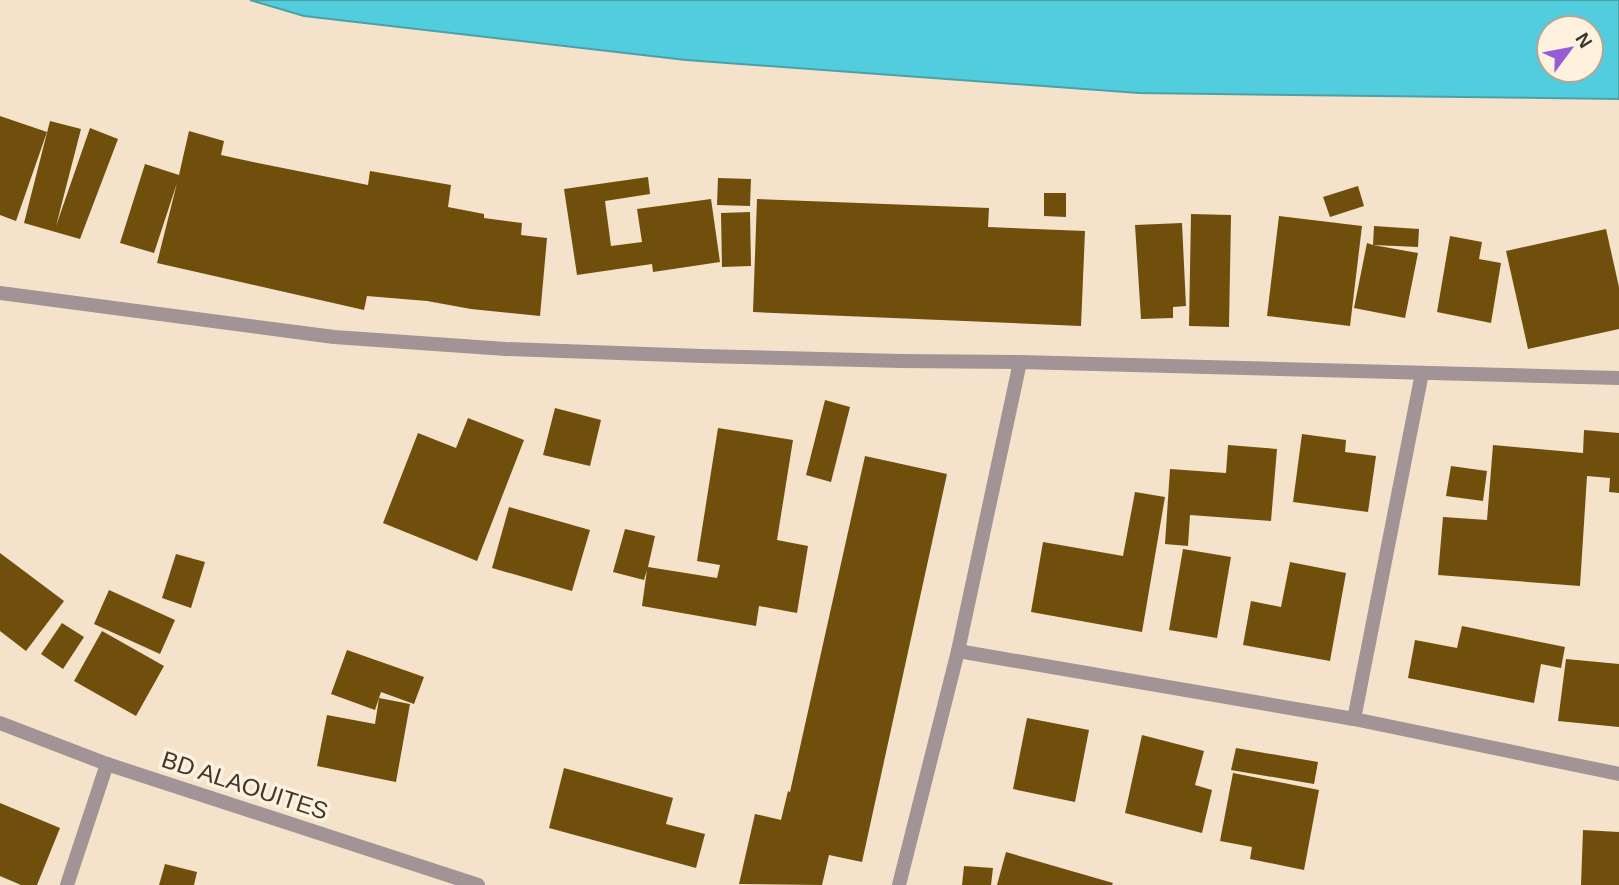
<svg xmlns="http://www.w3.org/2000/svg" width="1619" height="885" viewBox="0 0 1619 885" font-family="Arial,sans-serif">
<rect width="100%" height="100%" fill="#f4e3ca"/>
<path fill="#51cddd" stroke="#4ca0a8" stroke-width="2" fill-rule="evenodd" d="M250 0H1619V99L1139 93 686 60 304 16ZM1549 28H1591V70H1549Z"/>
<g fill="#704f0c">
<polygon points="0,116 47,132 16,221 0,215"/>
<polygon points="50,121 81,129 56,226 90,128 118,139 80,239 24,223"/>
<polygon points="189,131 224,141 221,155 253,162 368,185 370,171 451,185 448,207 484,214 484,218 522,223 521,235 547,238 540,316 471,309 427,301 367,296 364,310 157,263 177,183 154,253 120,243 145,164 179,175"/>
<polygon points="648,177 650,194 605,201 611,246 642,242 637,209 711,199 720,262 653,272 652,264 577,275 564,189"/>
<polygon points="718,178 751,179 750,206 717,205"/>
<polygon points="1358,186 1364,206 1330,217 1323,197"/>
<polygon points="1044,193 1066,193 1066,217 1044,216"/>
<polygon points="757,199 989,208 988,227 1085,231 1081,326 753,312"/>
<polygon points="750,212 751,266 722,267 721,213"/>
<polygon points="1191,214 1231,215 1229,327 1189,326"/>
<polygon points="1279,216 1362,226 1350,326 1267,316"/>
<polygon points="1182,223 1186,306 1173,307 1173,318 1141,319 1135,225"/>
<polygon points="1374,226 1419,229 1418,247 1373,245 1418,253 1405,318 1354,308 1367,243 1373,245"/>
<polygon points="1606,229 1619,287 1619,329 1528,349 1506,251"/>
<polygon points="1450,236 1482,242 1479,259 1501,263 1491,323 1437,312"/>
<polygon points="825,400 850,407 831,482 806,475"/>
<polygon points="555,408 601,420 590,466 543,455"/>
<polygon points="468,418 524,440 477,561 383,523 418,433 456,448"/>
<polygon points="718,428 793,440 777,540 808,546 797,613 759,606 756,626 642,606 647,570 644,580 613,572 625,529 655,536 648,567 717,578 720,565 697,561"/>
<polygon points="1584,430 1619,433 1619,493 1609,492 1610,478 1587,476 1580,586 1438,575 1443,517 1487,520 1493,445 1583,453"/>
<polygon points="1302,434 1346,440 1345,452 1376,456 1368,512 1293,502"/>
<polygon points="1228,445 1277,449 1271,521 1190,515 1188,546 1165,544 1170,469 1226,473"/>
<polygon points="865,456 947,474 862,862 829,855 822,885 739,884 755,814 781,820 788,791 790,792"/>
<polygon points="1451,466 1487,471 1483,501 1446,496"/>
<polygon points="1135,492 1165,497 1142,632 1031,612 1043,542 1123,556"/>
<polygon points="509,507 590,530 572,591 492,568"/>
<polygon points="1183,549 1231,557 1217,638 1169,630"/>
<polygon points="0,553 64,601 26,651 0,631"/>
<polygon points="176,554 205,562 191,608 162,598"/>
<polygon points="1290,562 1346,573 1330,661 1243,645 1251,601 1281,607"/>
<polygon points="109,590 175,620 160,654 94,624"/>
<polygon points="62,623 84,637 63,669 41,654"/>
<polygon points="1462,626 1565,647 1561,668 1541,664 1534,703 1408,678 1415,640 1457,648"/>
<polygon points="102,631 164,666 136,716 74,681"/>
<polygon points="347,650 424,677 414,704 381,692 375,710 331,694"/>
<polygon points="1566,659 1619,664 1619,727 1558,721"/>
<polygon points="379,698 410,704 396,782 317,766 327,715 375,724"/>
<polygon points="1027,718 1089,730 1075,802 1013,789"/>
<polygon points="1142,735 1204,751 1195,785 1212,790 1202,833 1125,813"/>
<polygon points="1236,748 1318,762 1314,784 1231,770"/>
<polygon points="564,768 673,798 666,824 705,834 696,868 549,828"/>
<polygon points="1233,773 1319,790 1304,870 1250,859 1252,847 1220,841"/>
<polygon points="0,803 60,828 37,885 21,885 0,876"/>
<polygon points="1583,830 1619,832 1619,885 1581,885"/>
<polygon points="1006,852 1113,883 1112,885 997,885"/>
<polygon points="165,864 197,872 194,885 159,885"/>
<polygon points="964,866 993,868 991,885 962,885"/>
</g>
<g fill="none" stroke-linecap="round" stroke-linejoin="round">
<g stroke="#a19396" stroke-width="14">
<polyline points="0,293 334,337 506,349 702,356 901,361 1020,362 1619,378"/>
<polyline points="958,651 1354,719 1619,774"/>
<polyline points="1354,719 1422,373"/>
<polyline points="0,723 107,764 478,885"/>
<polyline points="67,885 107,764"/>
<polyline points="899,885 958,651 1020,362"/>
</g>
</g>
<g text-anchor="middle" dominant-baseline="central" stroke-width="7" stroke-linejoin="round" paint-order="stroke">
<g font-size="24" fill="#3f382e" stroke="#fef1dd">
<text transform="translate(245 785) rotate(18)">BD ALAOUITES</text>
</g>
</g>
<g transform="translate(1570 49) rotate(58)"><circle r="33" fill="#fef1dd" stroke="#b2a797" stroke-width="2"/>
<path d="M0-5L12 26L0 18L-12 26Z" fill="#955cd5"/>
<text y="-10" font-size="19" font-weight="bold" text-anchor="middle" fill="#3f382e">N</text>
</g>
</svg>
